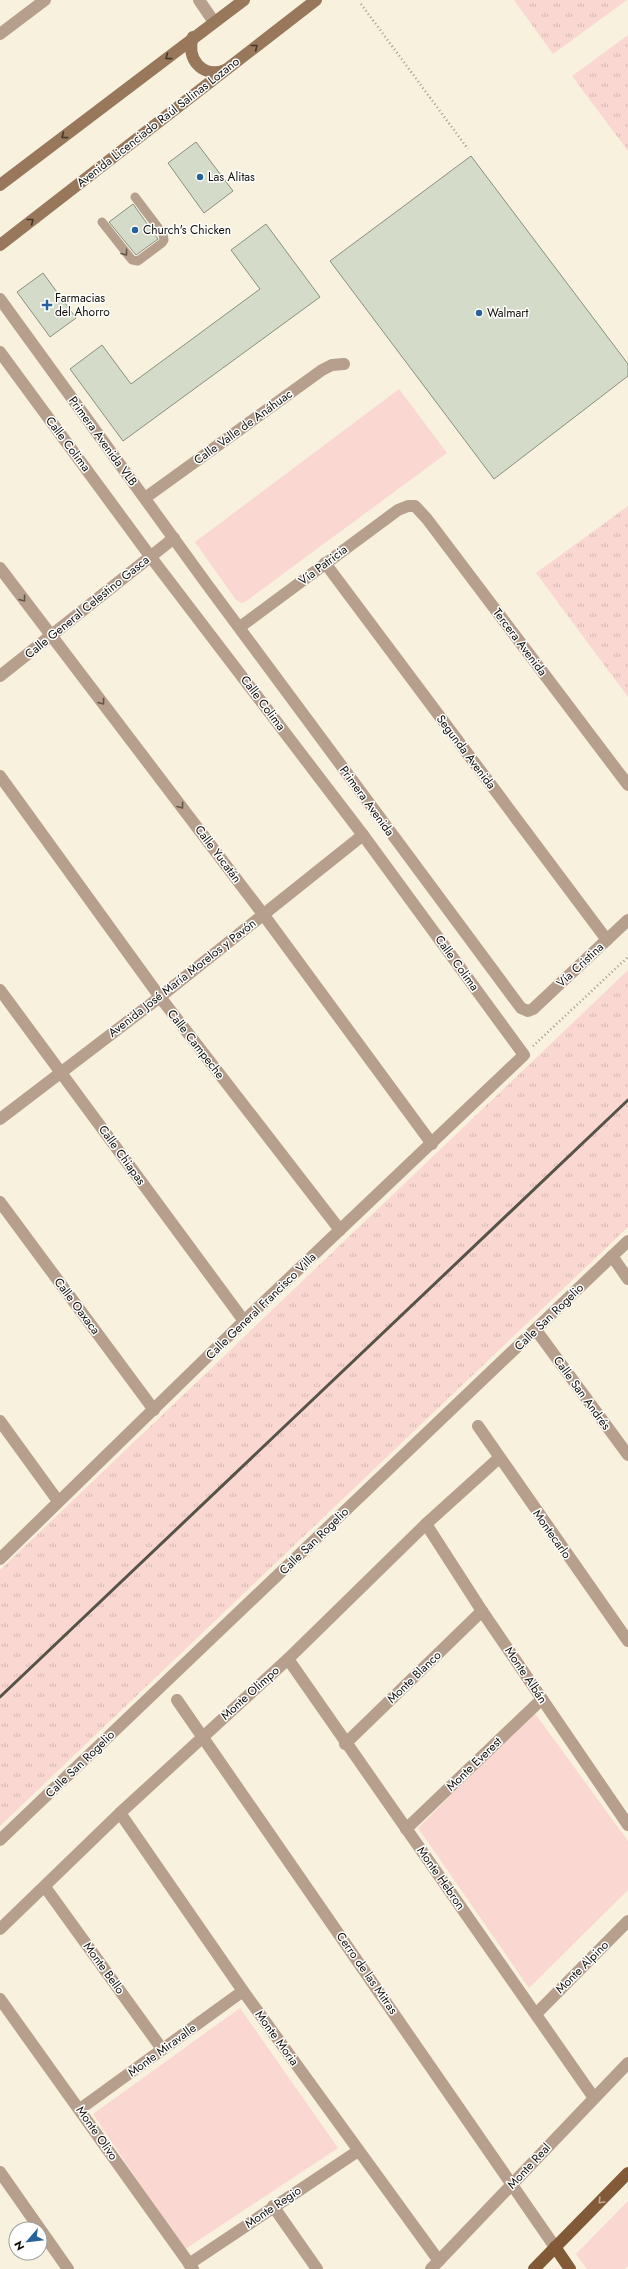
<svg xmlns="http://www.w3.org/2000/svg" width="628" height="2269" viewBox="0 0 628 2269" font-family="Jost,sans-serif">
<defs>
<pattern id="grass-tufts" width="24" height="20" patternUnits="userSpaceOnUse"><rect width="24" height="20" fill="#fad8d1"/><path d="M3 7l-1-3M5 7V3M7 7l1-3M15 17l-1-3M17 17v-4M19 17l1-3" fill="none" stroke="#d5b8b2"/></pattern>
</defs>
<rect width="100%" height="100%" fill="#f7f1de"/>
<g fill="url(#grass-tufts)">
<polygon points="514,0 627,0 553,54"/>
<polygon points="628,35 628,151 572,76"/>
<polygon points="628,506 628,697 536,573"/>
<polygon points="628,970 628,1227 0,1826 0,1570"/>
</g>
<g fill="#fad8d1">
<polygon points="399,389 447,453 245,602 241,603 236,600 195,542"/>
<polygon points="534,1712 628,1841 628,1890 529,1988 418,1828"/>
<polygon points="240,2008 338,2148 184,2250 93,2114"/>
<polygon points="628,2201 628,2266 625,2269 587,2269 576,2254"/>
</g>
<g fill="#d4dcc9" stroke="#89907f">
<polygon points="196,142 233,191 204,213 168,163"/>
<polygon points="471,156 628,364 628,376 494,479 330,261"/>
<polygon points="133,204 158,239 136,255 109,222"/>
<polygon points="266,224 320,297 123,441 70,369 102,345 131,384 260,289 231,250"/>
<polygon points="43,273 76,318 50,337 17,292"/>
</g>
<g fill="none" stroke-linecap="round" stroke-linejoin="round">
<g stroke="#9e998b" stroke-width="2.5" stroke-dasharray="1 3" stroke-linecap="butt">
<polyline points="361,4 468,149"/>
<polyline points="533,1046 628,957"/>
</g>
<polyline stroke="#b69f8c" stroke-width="9" points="102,222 132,260 138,261 162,243 164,240 163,234 135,197"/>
<g stroke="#b69f8c" stroke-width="12">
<polyline points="199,0 214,22"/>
<polyline points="0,34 45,0"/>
<polyline points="0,299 206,583 521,1008 528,1011 533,1009 628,920"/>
<polyline points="0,352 150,556 363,835 524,1055 244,1321 0,1559"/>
<polyline points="145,498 322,370 332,365 344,364"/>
<polyline points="325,563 607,940"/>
<polyline points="0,568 263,914 432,1144"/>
<polyline points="240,627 398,510 408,506 415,506 427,519 628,785"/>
<polyline points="0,676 174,538"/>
<polyline points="0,776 160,997 340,1230"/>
<polyline points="0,990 244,1321"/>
<polyline points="0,1202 154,1410"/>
<polyline points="612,1256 628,1279"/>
<polyline points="536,1330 628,1455"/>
<polyline points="0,1421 58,1501"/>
<polyline points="478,1426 628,1641"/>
<polyline points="426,1524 482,1611 628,1825"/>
<polyline points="288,1659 594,2098"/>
<polyline points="177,1700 555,2247"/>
<polyline points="345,1744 482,1611"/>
<polyline points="120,1813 243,1991 439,2261"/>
<polyline points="406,1829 542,1699"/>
<polyline points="0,1840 628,1241"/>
<polyline points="45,1887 162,2049"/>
<polyline points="0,1929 120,1813 288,1659 426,1524 499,1458"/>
<polyline points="0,1999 193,2269"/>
<polyline points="536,2014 628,1921"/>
<polyline points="80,2109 243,1991"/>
<polyline points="0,2172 68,2269"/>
<polyline points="273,2206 317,2269"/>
<polyline points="189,2264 358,2151"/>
<polyline points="431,2269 628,2063"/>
</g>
<polyline stroke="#b69f8c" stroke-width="12" points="0,1119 160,997 363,835"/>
<g stroke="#98775b" stroke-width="12">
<path d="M193 37C185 58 203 79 225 70"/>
<polyline points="0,185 244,0"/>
<polyline points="0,245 316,0"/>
</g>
<g stroke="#825a37" stroke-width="12">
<polyline points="555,2247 570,2269"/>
<polyline points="534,2269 628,2173"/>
</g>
<polyline stroke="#565349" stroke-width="3" points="0,1697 628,1100"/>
</g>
<defs><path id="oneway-chevron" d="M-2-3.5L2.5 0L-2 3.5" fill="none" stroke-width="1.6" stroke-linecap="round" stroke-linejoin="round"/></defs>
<g stroke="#463829">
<use href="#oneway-chevron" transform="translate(255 47) rotate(-38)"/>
<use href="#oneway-chevron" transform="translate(168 57) rotate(143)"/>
<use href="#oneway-chevron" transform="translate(64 136) rotate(143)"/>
<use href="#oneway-chevron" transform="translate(31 221) rotate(-38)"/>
</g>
<g stroke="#63564a">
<use href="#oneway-chevron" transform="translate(125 253) rotate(53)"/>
<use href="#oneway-chevron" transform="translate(23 599) rotate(53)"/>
<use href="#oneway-chevron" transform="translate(102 702) rotate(53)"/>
<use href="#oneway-chevron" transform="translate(181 806) rotate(53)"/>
</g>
<use stroke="#c0ac9b" href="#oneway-chevron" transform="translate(601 2201) rotate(134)"/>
<g fill="#27639a" stroke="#fff" stroke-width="1.5">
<circle cx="200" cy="177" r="4"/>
<circle cx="135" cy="230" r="4"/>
<path d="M45 299h4v4h4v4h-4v4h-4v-4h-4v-4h4z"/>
<circle cx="479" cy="313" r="4"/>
</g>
<g text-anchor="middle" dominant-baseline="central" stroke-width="3" stroke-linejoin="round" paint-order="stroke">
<g font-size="12" fill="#100e08" stroke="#fff">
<text transform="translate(158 122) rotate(-38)">Avenida Licenciado Raúl Salinas Lozano</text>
<text transform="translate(243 427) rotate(-36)">Calle Valle de Anáhuac</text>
<text transform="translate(103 441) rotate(54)">Primera Avenida VLB</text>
<text transform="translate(68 444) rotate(53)">Calle Colima</text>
<text transform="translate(323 565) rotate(-37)">Vía Patricia</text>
<text transform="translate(87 607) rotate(-39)">Calle General Celestino Gasca</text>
<text transform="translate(520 642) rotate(53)">Tercera Avenida</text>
<text transform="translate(263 703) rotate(53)">Calle Colima</text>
<text transform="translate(466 752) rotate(53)">Segunda Avenida</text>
<text transform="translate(367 801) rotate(54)">Primera Avenida</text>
<text transform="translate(218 854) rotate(53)">Calle Yucatán</text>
<text transform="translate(457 963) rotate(54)">Calle Colima</text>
<text transform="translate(580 965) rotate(-43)">Vía Cristina</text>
<text transform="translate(182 978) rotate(-38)">Avenida José María Morelos y Pavón</text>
<text transform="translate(196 1044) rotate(52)">Calle Campeche</text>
<text transform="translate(122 1155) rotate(54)">Calle Chiapas</text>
<text transform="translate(77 1306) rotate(53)">Calle Oaxaca</text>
<text transform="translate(261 1306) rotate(-44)">Calle General Francisco Villa</text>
<text transform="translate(549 1317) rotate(-44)">Calle San Rogelio</text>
<text transform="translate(582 1393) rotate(54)">Calle San Andrés</text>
<text transform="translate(552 1534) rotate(55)">Montecarlo</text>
<text transform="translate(314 1541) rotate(-44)">Calle San Rogelio</text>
<text transform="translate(526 1675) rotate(56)">Monte Albán</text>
<text transform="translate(414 1677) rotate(-44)">Monte Blanco</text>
<text transform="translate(250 1693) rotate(-42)">Monte Olimpo</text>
<text transform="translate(80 1764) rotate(-44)">Calle San Rogelio</text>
<text transform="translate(474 1764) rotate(-44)">Monte Everest</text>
<text transform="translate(441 1878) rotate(55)">Monte Hebron</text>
<text transform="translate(582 1967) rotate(-45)">Monte Alpino</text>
<text transform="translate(104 1968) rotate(54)">Monte Bello</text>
<text transform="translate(367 1973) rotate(55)">Cerro de las Mitras</text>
<text transform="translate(277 2038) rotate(54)">Monte Moria</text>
<text transform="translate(162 2050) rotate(-36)">Monte Miravalle</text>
<text transform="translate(97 2133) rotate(55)">Monte Olivo</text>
<text transform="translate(529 2166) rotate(-47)">Monte Real</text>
<text transform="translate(273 2207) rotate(-34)">Monte Regio</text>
</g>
<g font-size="12" fill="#100e08" stroke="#fff" text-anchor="start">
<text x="208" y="177">Las Alitas</text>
<text x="143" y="230">Church's Chicken</text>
<text x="55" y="298">Farmacias<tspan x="55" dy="14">del Ahorro</tspan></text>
<text x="487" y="313">Walmart</text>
</g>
</g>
<g transform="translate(28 2241) rotate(242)"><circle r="19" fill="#ffffff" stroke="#9f9f9c"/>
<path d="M0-3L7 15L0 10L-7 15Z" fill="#27639a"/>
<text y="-6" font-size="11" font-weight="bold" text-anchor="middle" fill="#100e08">N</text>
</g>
</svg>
